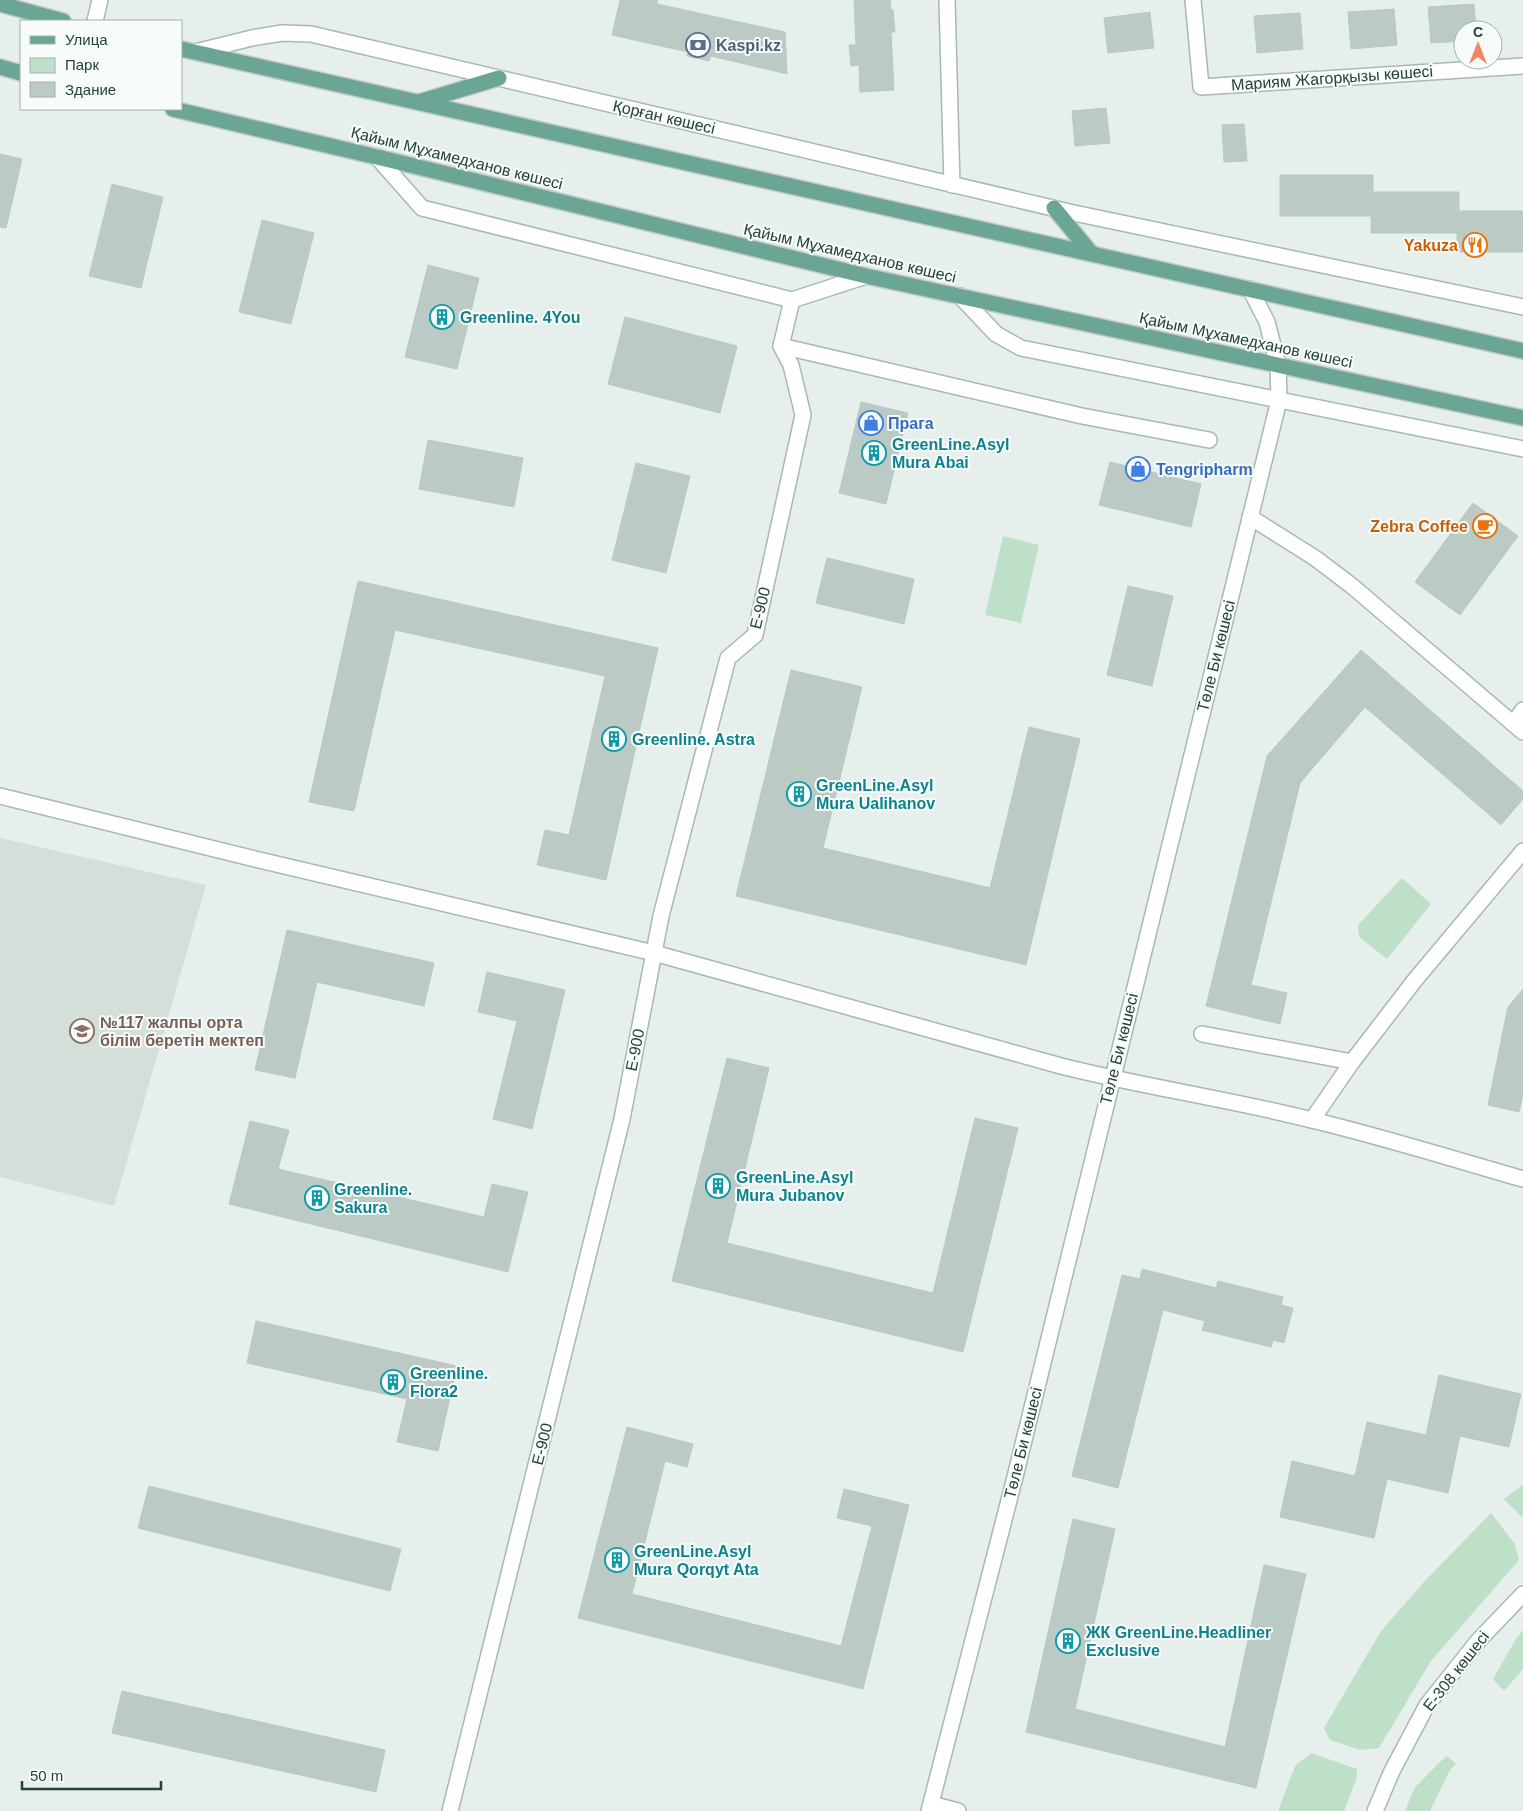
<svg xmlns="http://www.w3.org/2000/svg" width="1523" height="1811" viewBox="0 0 1523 1811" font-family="Helvetica,sans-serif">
<rect width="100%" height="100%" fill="#e6efeb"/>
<polygon fill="#d4dfda" points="0,838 206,885 114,1206 0,1177"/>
<g fill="#bfe0c8">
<polygon points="1003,536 1039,545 1021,623 985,615"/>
<polygon points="1402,878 1431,904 1387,959 1359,937 1358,925"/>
<polygon points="1523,1485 1523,1518 1504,1499"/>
<polygon points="1491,1513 1514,1543 1519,1560 1431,1661 1379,1748 1360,1750 1330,1740 1324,1728 1381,1631 1423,1583"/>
<polygon points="1523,1630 1523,1669 1504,1691 1493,1679 1516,1639"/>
<polygon points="1311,1753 1357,1769 1357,1777 1344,1811 1278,1811 1295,1766"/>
<polygon points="1446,1756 1456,1763 1449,1772 1430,1811 1405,1811 1415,1787"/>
</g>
<g fill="#bbcac4" stroke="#b8c9c2">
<polygon points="620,0 657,0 657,4 785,32 787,74 711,56 709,61 687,56 688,52 612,35"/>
<polygon points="854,0 890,0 891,10 893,10 895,32 891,32 894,90 860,92 859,65 851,66 849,45 856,45"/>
<polygon points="1474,4 1476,30 1463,30 1463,41 1431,43 1428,7"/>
<polygon points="1394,9 1397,45 1351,49 1348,12"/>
<polygon points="1150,12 1154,48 1108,53 1104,18"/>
<polygon points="1300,13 1303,49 1257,53 1254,16"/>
<polygon points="1106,108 1110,143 1075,146 1072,111"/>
<polygon points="1244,124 1247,161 1224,162 1222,125"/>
<polygon points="0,154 22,159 6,228 0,227"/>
<polygon points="1280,175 1373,175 1373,192 1459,192 1459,211 1523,211 1523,252 1457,252 1457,233 1371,233 1371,216 1280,216"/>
<polygon points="112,184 163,197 141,288 89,276"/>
<polygon points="262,220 314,233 291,324 239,312"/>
<polygon points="428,265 479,278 457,369 405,357"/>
<polygon points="625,317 737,346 720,413 608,384"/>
<polygon points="861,402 908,413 886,504 839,493"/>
<polygon points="428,440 523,458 514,507 419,489"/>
<polygon points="1110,462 1201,484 1191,527 1099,505"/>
<polygon points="636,463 690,476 666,573 612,560"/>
<polygon points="1473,503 1518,536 1460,615 1415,582"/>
<polygon points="827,558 914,579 904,624 816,603"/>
<polygon points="358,581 658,648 606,880 537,865 545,830 569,835 605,676 395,630 354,811 309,802"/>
<polygon points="1128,586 1173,596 1152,686 1107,675"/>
<polygon points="1361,650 1523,791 1523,799 1501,825 1365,707 1300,783 1251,985 1287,993 1280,1024 1206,1006 1267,756"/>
<polygon points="791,670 862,687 823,848 990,888 1029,727 1080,739 1026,965 736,896"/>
<polygon points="287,930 434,963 424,1006 317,982 295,1078 255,1070"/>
<polygon points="487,972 565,990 532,1129 493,1119 517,1021 478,1012"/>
<polygon points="1523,989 1523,1094 1519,1112 1488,1105 1508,1007"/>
<polygon points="727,1058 769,1068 727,1243 933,1293 975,1118 1018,1128 963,1352 672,1281"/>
<polygon points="250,1121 289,1130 278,1169 484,1217 492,1184 528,1192 508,1272 229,1204"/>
<polygon points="1142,1269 1216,1288 1218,1281 1283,1297 1281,1305 1293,1308 1284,1343 1273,1340 1271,1347 1202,1330 1205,1321 1163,1310 1118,1488 1072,1476 1122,1275 1140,1279"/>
<polygon points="256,1321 457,1366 438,1451 397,1442 407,1399 247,1363"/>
<polygon points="1439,1375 1521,1394 1509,1447 1460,1436 1448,1493 1387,1479 1374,1538 1280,1517 1292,1461 1355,1476 1367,1422 1426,1435"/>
<polygon points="627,1427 693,1444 687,1467 665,1461 632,1594 841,1646 872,1526 837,1518 844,1489 909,1505 863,1689 578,1618"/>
<polygon points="149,1486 401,1549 390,1591 138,1528"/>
<polygon points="1073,1519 1115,1529 1075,1709 1225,1747 1264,1565 1306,1574 1256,1788 1026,1732"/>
<polygon points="122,1691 385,1750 376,1792 112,1733"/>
</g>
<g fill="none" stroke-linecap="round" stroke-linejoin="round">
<defs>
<g id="minor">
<polyline points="947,0 952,185"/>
<polyline points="1193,0 1201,87 1523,66"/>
<polyline points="95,21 100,0"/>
<polyline points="195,52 252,38 282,33 311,34 1074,213 1523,307"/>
<polyline points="377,157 422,208 792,300 866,276"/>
<polyline points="960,296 996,334 1021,348 1523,449"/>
<polyline points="781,346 1082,416 1209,440"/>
<polyline points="1250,517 1315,558 1352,586 1523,732"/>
<polyline points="1513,724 1523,710"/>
<path d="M0 796 255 859 654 953 1061 1066C1144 1087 1229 1099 1312 1120 1383 1137 1453 1159 1523 1179"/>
<polyline points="1202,1034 1352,1062"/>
<polyline points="1312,1120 1352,1062 1415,980 1523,851"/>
<polyline points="931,1804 958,1811"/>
<polyline points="450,1811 622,1119 661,916 728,658 755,635 803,415 791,365 781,346 792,300"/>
<polyline points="929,1811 1016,1473 1279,400 1278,365 1267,322 1250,289"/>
<polyline points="1375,1811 1392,1771 1427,1705 1478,1641 1523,1594"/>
</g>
<g id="major">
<polyline points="0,4 63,21"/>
<polyline points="181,49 1523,351"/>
<polyline points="0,67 21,73"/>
<polyline points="419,102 499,78"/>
<polyline points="173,109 377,157 866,276 1523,418"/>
<polyline points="1054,208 1091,253"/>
</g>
</defs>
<use href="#minor" stroke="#a8b8b2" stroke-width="18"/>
<use href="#major" stroke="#c2cac8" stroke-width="18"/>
<use href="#minor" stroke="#fff" stroke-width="15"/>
<use href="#major" stroke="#6aa596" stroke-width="15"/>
</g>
<defs>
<symbol id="bank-ring" viewBox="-11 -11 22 22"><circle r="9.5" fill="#f7fbf9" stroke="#5c6f8a" stroke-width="1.5"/><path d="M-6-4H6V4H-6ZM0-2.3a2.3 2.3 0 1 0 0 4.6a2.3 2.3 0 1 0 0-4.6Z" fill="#5c6f8a"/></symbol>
<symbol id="restaurant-ring" viewBox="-11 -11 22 22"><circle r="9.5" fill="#f7fbf9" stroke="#e8710a" stroke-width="1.5"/><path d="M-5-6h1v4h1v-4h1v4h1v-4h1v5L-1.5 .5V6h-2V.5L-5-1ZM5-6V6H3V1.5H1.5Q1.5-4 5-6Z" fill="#e8710a"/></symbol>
<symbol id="building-ring" viewBox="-11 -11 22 22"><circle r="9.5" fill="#f7fbf9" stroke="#0f9aa8" stroke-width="1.5"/><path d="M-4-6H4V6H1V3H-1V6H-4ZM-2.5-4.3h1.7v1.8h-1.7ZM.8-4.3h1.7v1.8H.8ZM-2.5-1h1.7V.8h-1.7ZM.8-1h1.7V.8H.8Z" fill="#0f9aa8"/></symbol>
<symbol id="shop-ring" viewBox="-11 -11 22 22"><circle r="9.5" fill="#f7fbf9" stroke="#3f7fe0" stroke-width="1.5"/><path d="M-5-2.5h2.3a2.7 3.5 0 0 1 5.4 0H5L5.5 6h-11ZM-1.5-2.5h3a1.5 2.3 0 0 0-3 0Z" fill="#3f7fe0"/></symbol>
<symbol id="cafe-ring" viewBox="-11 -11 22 22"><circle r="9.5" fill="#f7fbf9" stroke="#e8710a" stroke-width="1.5"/><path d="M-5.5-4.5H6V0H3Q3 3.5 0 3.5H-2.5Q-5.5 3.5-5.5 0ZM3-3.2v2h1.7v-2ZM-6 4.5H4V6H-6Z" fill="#e8710a"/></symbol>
<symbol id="school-ring" viewBox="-11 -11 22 22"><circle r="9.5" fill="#f7fbf9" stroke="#8d6e63" stroke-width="1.5"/><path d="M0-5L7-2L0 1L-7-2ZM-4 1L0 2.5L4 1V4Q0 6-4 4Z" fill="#8d6e63"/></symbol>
</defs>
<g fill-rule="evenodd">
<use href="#bank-ring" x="684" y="31" width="28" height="28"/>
<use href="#restaurant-ring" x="1461" y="231" width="28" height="28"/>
<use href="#building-ring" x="428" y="303" width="28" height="28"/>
<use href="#shop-ring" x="857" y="409" width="28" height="28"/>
<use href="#building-ring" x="860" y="439" width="28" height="28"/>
<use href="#shop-ring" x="1124" y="455" width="28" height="28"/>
<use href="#cafe-ring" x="1471" y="512" width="28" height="28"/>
<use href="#building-ring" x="600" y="725" width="28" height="28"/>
<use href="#building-ring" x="785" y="780" width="28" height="28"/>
<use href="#school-ring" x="68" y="1017" width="28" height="28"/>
<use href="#building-ring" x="704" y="1172" width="28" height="28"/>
<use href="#building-ring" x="303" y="1184" width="28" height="28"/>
<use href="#building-ring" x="379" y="1368" width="28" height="28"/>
<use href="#building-ring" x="603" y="1546" width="28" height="28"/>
<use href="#building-ring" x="1054" y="1627" width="28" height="28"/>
</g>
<g text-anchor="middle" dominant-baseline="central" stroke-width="4" stroke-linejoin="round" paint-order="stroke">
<g font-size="16" font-weight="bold" fill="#4e5e75" stroke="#f7fbf9" text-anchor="start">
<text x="716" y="45">Kaspi.kz</text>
</g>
<g font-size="16" fill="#24423a" stroke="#f7fbf9">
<text transform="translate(1332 78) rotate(-4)">Мариям Жагорқызы көшесі</text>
<text transform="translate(664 117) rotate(13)">Қорған көшесі</text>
<text transform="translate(457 158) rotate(14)">Қайым Мұхамедханов көшесі</text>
<text transform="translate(850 253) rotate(13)">Қайым Мұхамедханов көшесі</text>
<text transform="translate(1246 340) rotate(12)">Қайым Мұхамедханов көшесі</text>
<text transform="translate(760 608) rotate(-76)">E-900</text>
<text transform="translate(1216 656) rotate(-76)">Төле Би көшесі</text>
<text transform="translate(1119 1049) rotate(-76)">Төле Би көшесі</text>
<text transform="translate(635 1050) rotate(-79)">E-900</text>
<text transform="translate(1023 1443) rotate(-76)">Төле Би көшесі</text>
<text transform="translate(542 1444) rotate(-76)">E-900</text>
<text transform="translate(1456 1671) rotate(-52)">Е-308 көшесі</text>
</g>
<g font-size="16" font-weight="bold" fill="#c56008" stroke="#f7fbf9" text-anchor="end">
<text x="1458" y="245">Yakuza</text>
<text x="1468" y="526">Zebra Coffee</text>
</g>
<g font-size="16" font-weight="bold" fill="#0d838f" stroke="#f7fbf9" text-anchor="start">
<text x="460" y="317">Greenline. 4You</text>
<text x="892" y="444">GreenLine.Asyl<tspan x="892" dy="18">Mura Abai</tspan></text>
<text x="632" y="739">Greenline. Astra</text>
<text x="816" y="785">GreenLine.Asyl<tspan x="816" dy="18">Mura Ualihanov</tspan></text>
<text x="736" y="1177">GreenLine.Asyl<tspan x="736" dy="18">Mura Jubanov</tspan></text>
<text x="334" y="1189">Greenline.<tspan x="334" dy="18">Sakura</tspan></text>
<text x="410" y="1373">Greenline.<tspan x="410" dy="18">Flora2</tspan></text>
<text x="634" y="1551">GreenLine.Asyl<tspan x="634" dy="18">Mura Qorqyt Ata</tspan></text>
<text x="1086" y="1632">ЖК GreenLine.Headliner<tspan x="1086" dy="18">Exclusive</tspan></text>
</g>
<g font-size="16" font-weight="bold" fill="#366cbe" stroke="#f7fbf9" text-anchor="start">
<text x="888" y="423">Прага</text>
<text x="1156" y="469">Tengripharm</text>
</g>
<g font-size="16" font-weight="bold" fill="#785e54" stroke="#f7fbf9" text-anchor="start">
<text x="100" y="1022">№117 жалпы орта<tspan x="100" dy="18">білім беретін мектеп</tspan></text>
</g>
</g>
<rect x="20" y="20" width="162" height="90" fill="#f7fbf9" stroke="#a3b1ad"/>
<rect x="30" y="36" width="25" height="8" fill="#6aa596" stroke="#a3b1ad"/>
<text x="65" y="45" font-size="15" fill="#24423a">Улица</text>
<rect x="30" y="58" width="25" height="15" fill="#bfe0c8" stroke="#a3b1ad"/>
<text x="65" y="70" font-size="15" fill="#24423a">Парк</text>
<rect x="30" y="82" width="25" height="15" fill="#bbcac4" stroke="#a3b1ad"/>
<text x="65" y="95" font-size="15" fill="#24423a">Здание</text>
<g transform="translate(1478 45)"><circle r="24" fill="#f7fbf9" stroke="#a3b1ad"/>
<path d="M0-4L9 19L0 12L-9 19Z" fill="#f4845f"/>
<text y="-8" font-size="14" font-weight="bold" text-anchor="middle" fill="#24423a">С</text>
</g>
<path d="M22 1781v8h139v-8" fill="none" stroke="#24423a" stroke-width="2.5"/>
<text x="30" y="1781" font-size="15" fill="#24423a" stroke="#f7fbf9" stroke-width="4" paint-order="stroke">50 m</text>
</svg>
